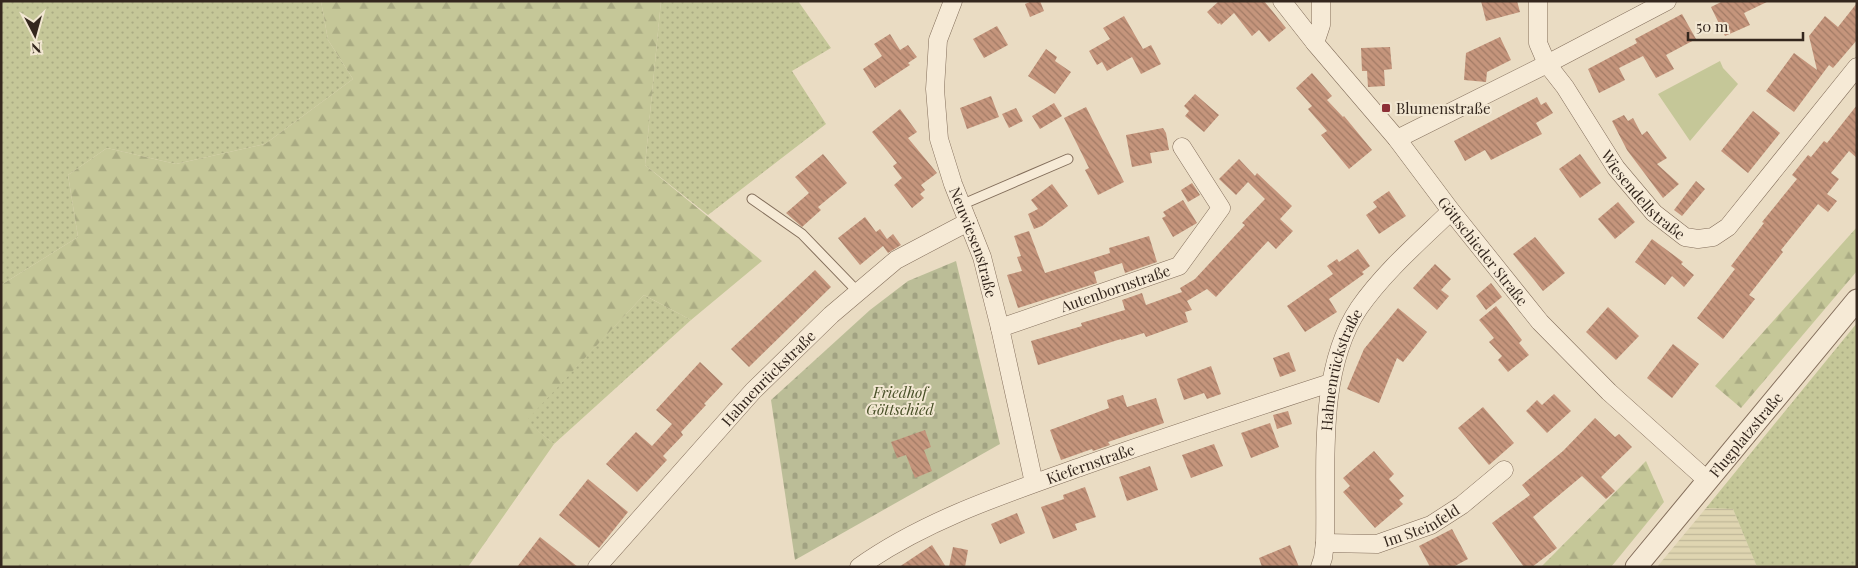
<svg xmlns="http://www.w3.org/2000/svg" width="1858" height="568" viewBox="0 0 1858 568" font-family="'Playfair Display',serif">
<defs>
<pattern id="farmland-rules" width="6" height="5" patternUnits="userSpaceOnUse" patternTransform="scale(1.25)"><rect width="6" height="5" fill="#dfd5b1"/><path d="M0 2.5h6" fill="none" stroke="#c0b798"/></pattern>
<pattern id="grass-dots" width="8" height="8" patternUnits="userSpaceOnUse" patternTransform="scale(1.25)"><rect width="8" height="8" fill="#c5c798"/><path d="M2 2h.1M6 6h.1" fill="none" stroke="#aaab83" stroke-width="1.8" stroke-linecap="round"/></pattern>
<pattern id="forest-firs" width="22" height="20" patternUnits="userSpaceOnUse" patternTransform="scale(1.25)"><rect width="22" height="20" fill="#c5c798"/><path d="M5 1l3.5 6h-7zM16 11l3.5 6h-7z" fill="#aaab83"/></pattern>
<pattern id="cemetery-stones" width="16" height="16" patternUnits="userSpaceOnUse" patternTransform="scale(1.25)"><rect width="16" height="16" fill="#bbbd97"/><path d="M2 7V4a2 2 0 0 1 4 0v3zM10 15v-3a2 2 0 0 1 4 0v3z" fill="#a1a282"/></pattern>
<pattern id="building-back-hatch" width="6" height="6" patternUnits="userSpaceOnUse" patternTransform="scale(1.25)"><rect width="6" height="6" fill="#c5957c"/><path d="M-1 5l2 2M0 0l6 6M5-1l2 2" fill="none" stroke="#a17a65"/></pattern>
</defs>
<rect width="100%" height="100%" fill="#eadcc3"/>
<polygon fill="url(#farmland-rules)" points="1706,508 1733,509 1757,567 1657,567"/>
<g fill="url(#grass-dots)">
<polygon points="1,1 321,1 328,40 353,79 265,144 176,164 107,148 68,175 78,237 1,285"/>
<polygon points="661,1 798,1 831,48 792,71 826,124 708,215 645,165"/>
<polygon points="644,295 691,320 554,444 525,421"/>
<polygon points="1857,323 1857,567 1757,567 1733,509 1706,508"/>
</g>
<g fill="url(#forest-firs)">
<polygon points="321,1 661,1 645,165 762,261 691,320 644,295 526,421 554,444 468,567 1,567 1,285 78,237 68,175 107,148 176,164 265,144 353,79 328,40"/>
<polygon points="1857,227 1857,271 1741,408 1715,386"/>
<polygon points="1646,461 1664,502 1611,567 1541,567"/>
</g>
<polygon fill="url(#cemetery-stones)" points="956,261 1000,444 795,560 771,400 870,310 908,281"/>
<polygon fill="#c5c798" points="1720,61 1723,68 1738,84 1690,141 1658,94"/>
<g fill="url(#building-back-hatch)">
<polygon points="1032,1 1040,1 1044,11 1030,17 1025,4"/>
<polygon points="1219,1 1264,1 1286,28 1269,42 1259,30 1252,36 1234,13 1221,25 1220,23 1218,24 1207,12"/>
<polygon points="1481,1 1517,1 1520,12 1486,21"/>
<polygon points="1723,1 1769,1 1744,13 1750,25 1725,36 1711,7"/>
<polygon points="1857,3 1857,40 1833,68 1829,65 1794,112 1766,91 1794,53 1817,70 1809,36 1825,16 1838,27"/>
<polygon points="1682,14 1696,39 1666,55 1674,69 1656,78 1643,56 1619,68 1625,80 1599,93 1588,69 1637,43 1635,39"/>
<polygon points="1124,16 1143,49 1151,45 1161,64 1141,74 1132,57 1107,71 1102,62 1097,65 1089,51 1110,39 1103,28"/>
<polygon points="997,26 1008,45 984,58 973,39"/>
<polygon points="890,34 900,50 908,45 917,57 908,63 910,65 875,88 863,69 882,56 874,44"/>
<polygon points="1500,37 1511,60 1487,72 1486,82 1464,80 1466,53"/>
<polygon points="1390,47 1392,69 1384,70 1385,86 1368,87 1367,71 1362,71 1361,48"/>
<polygon points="1046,49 1057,57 1055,61 1071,72 1055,94 1028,76"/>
<polygon points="1312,73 1332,96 1327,100 1343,117 1344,116 1372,150 1349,169 1321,135 1327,131 1308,109 1312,106 1296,88"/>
<polygon points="1195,94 1219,115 1204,132 1185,116 1189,111 1184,106"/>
<polygon points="991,96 999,117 967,129 960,108"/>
<polygon points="1537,97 1541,105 1546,102 1553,113 1536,123 1542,134 1491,160 1485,150 1465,161 1454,141"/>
<polygon points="1054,103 1062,116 1040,129 1032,116"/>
<polygon points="1857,105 1857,158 1849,151 1831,173 1839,179 1827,194 1837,201 1828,212 1818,204 1781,250 1783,252 1749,295 1755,299 1723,339 1697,318 1735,269 1731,266 1764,223 1762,222 1797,179 1792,175 1808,155 1811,157 1824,141 1827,143"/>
<polygon points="1086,107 1124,182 1098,195 1085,170 1089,168 1064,118"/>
<polygon points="1016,108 1023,121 1009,128 1002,114"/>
<polygon points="900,109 917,132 908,138 937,173 921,185 925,190 920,194 924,198 912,208 894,185 902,178 893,166 897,163 872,132"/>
<polygon points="1753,111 1780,133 1748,173 1721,151"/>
<polygon points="1624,115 1628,121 1633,118 1642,135 1647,131 1667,158 1657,164 1679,184 1663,198 1627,150 1612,121"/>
<polygon points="1163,128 1166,133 1169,150 1150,153 1152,163 1132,167 1126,135"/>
<polygon points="823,154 847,183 818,207 821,210 802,227 786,213 809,193 795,177"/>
<polygon points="1580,154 1601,183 1580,198 1559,169"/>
<polygon points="1239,159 1255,176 1257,173 1292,206 1280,219 1293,231 1276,249 1268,241 1216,297 1207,289 1187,301 1192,310 1185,312 1188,322 1146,337 1144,333 1121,340 1121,339 1038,365 1031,341 1082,326 1081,323 1125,310 1122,300 1142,293 1146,305 1182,292 1184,296 1180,288 1195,279 1245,225 1242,223 1265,199 1248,182 1236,195 1219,179"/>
<polygon points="1696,181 1705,189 1682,216 1674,210"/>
<polygon points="1192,183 1200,195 1188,202 1181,190"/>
<polygon points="1052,184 1068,206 1042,226 1034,229 1028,214 1038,209 1031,200"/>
<polygon points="1389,191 1406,216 1379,234 1366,215 1377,207 1373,202"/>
<polygon points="1183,200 1197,223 1173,237 1162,218 1166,216 1163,212"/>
<polygon points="1618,202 1635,222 1615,239 1598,219"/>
<polygon points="865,217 876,232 880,229 887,239 893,234 901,245 888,253 883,246 860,265 838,238"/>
<polygon points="1029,231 1045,273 1110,253 1109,248 1149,236 1157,262 1125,273 1122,263 1094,272 1097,283 1018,308 1007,275 1022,271 1017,257 1021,256 1014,236"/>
<polygon points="1535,237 1565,273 1543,291 1513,254"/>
<polygon points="1652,239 1683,262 1681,264 1694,275 1684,287 1672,276 1665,285 1635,262"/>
<polygon points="1358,249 1370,266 1362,272 1364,274 1329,299 1337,312 1305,332 1287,306 1333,274 1327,266 1337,259 1339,262"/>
<polygon points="1435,264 1451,279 1441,290 1449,296 1437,310 1413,288"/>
<polygon points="815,270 831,287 749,367 731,349"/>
<polygon points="1491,283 1502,297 1486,310 1476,296"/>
<polygon points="1496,306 1522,340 1519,343 1529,355 1508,372 1498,360 1502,356 1489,342 1494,338 1479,320"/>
<polygon points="1608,307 1639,336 1616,360 1586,332"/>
<polygon points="1398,308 1427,332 1403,362 1397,358 1379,403 1347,389 1364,349"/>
<polygon points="1673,344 1699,364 1672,398 1647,378"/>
<polygon points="1289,352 1296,371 1280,377 1273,358"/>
<polygon points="700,362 723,384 704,404 706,405 681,432 683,435 663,456 667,460 637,492 606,464 636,432 652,446 672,424 656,410"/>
<polygon points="1211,366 1221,394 1207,399 1204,393 1184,400 1177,379"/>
<polygon points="1554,394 1571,411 1547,433 1526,411 1537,400 1542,405"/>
<polygon points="1123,395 1127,407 1156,398 1164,423 1108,442 1110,445 1093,451 1092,449 1061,460 1050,430 1109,408 1107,400"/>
<polygon points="1483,407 1514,443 1489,465 1458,428"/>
<polygon points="1288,411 1292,424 1277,429 1273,415"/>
<polygon points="1595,418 1615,437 1619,434 1632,447 1601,477 1615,491 1606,499 1582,476 1533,517 1557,548 1532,567 1524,567 1492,523 1530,495 1522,485 1563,451"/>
<polygon points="1270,423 1279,447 1251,458 1241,433"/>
<polygon points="925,430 931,447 924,450 932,471 915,478 906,455 897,458 891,442"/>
<polygon points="1214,444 1223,466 1191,478 1182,455"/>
<polygon points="1374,451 1394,474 1389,479 1404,496 1399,500 1403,504 1375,528 1343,492 1350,486 1343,478"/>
<polygon points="1150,466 1158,490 1127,501 1119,477"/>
<polygon points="588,479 628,512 599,548 559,515"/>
<polygon points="1085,487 1096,517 1075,524 1077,530 1053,539 1041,507 1064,499 1063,495"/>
<polygon points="1017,513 1025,533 1000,544 991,524"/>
<polygon points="1452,529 1468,559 1453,567 1430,567 1419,546"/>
<polygon points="540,537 578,567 517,567"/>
<polygon points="932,545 946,567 899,567"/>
<polygon points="1290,545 1299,567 1262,567 1259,558"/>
<polygon points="953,547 968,550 965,567 949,567"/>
</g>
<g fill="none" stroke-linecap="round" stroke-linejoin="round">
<defs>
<g id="service">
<polyline points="752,199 802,234 858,292"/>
<polyline points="961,205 1068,159"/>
</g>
<g id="minor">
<path id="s1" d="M953 1 938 40 935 89 939 139 953 184 982 257 1000 328 1034 483"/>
<path id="s2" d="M1282 1 1315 43 1397 139 1451 211 1540 322 1609 392 1708 481"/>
<path id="s3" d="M1538 1V43L1547 64 1565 87 1616 168 1654 213 1685 237 1698 239 1713 237 1728 227 1857 67"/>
<polyline points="1315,43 1321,25 1321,1"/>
<polyline points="1397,139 1547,64 1667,1"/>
<path id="s4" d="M1000 328 1179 266 1221 208 1182 147"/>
<path id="s5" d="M1325 543 1377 544 1431 525 1462 505 1504 470"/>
<path id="s6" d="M597 567 753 391 831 315 896 260 968 222"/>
<path id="s7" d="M859 567C925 520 1007 493 1083 466 1165 437 1247 410 1330 383"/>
<path id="s8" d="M1320 567 1323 558 1325 543C1327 469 1316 372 1359 308 1384 272 1419 242 1451 211"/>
</g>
<g id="tertiary">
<path id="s9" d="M1636 567 1857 300"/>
</g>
</defs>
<use href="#service" stroke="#836e5b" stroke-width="11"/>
<use href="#minor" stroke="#836e5b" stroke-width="19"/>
<use href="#tertiary" stroke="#836e5b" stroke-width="23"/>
<use href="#service" stroke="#f6ead6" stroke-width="9"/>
<use href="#minor" stroke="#f6ead6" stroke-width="18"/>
<use href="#tertiary" stroke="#f6ead6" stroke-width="21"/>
</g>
<rect fill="#8d3037" stroke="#f2e7d2" stroke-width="2" x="1381" y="103" width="10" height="10" rx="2.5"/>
<g text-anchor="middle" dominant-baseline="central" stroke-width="4" stroke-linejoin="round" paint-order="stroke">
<g font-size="15" fill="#34271e" stroke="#f2e7d2" text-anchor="start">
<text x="1396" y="108">Blumenstraße</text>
</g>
<g font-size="15" fill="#34271e" stroke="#f2e7d2">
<text stroke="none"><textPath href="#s3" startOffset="228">Wiesendellstraße</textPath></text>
<text stroke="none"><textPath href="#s1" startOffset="250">Neuwiesenstraße</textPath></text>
<text stroke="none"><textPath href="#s2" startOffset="321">Göttschieder Straße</textPath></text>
<text stroke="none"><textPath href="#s4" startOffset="122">Autenbornstraße</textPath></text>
<text stroke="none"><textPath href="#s8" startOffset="200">Hahnenrückstraße</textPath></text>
<text stroke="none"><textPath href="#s6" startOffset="255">Hahnenrückstraße</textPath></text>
<text stroke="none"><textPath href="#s9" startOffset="172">Flugplatzstraße</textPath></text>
<text stroke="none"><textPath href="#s7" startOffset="254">Kiefernstraße</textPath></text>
<text stroke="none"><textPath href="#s5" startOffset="100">Im Steinfeld</textPath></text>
</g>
<g font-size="15" font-style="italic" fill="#474f26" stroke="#f2e7d2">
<text x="900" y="392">Friedhof<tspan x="900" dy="17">Göttschied</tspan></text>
</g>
</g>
<rect width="1858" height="568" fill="none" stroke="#34271e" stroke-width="5"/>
<g transform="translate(35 35) rotate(174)" stroke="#f2e7d2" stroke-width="4" paint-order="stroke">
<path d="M0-4L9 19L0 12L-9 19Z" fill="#34271e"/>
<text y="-8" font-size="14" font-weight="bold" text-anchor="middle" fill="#34271e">N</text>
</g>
<path d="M1688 32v8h115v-8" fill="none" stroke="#34271e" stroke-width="2.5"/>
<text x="1696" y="32" font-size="15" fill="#34271e" stroke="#f2e7d2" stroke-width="4" paint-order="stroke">50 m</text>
</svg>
